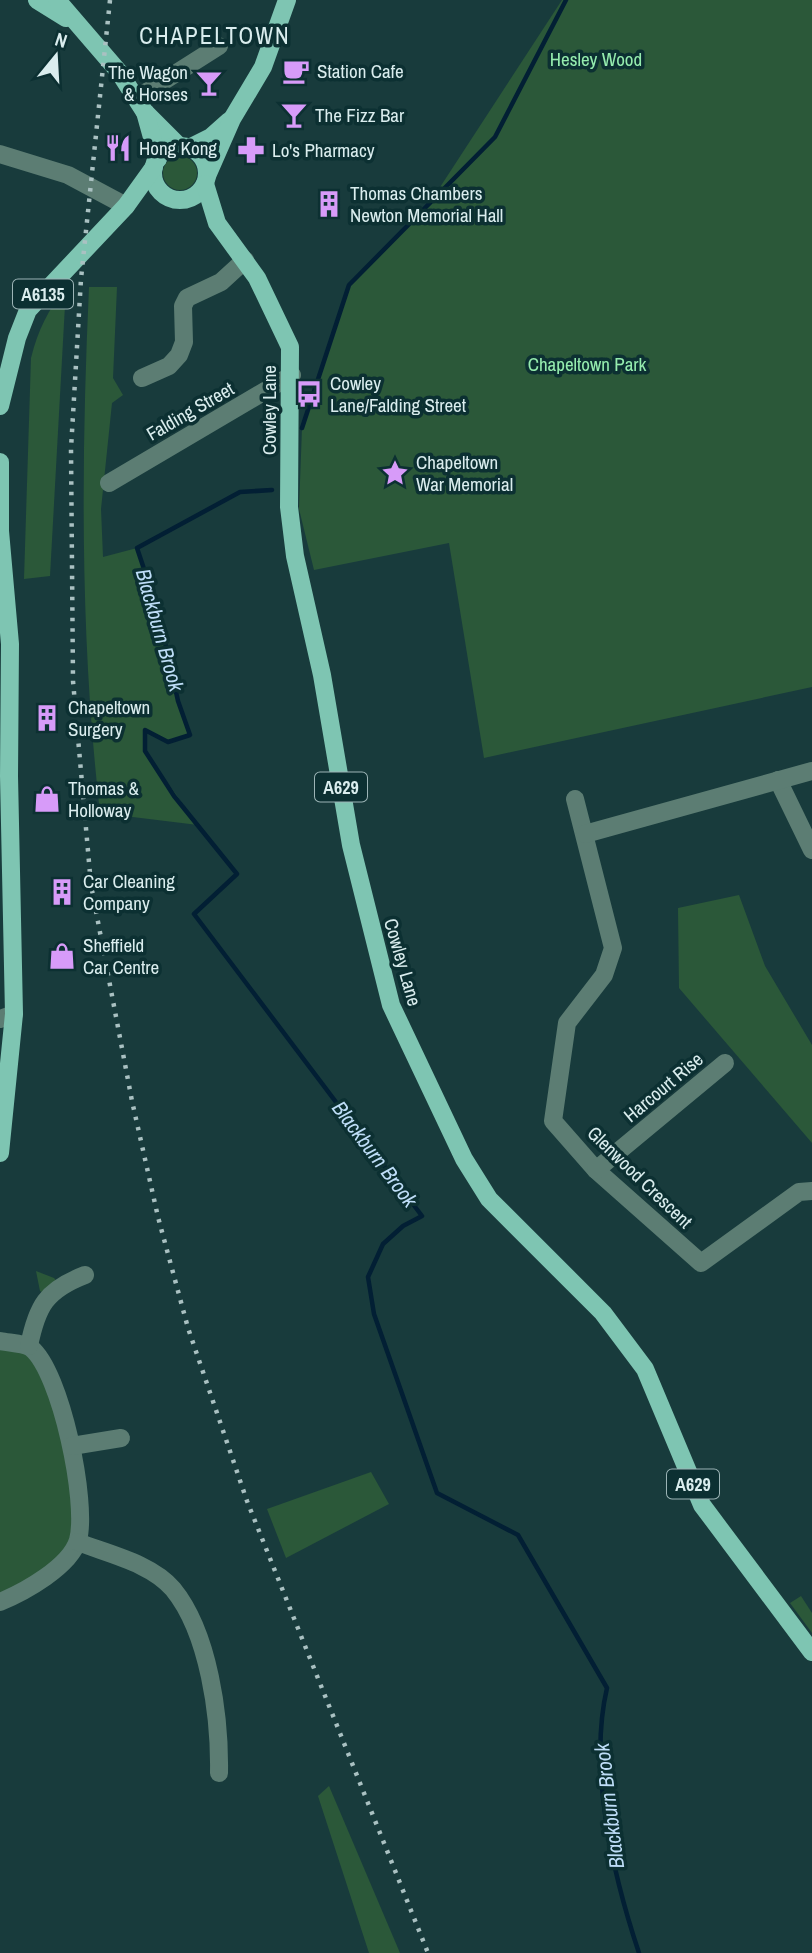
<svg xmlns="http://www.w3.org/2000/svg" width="812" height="1953" viewBox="0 0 812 1953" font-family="'Archivo Narrow',sans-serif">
<rect width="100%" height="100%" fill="#183b3c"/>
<g fill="#2b5839">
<polygon points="562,0 812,0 812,687 484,758 449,543 314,570 299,509 302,428 349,285 431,201"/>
<circle cx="180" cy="173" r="17"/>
<path d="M66 287 50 576 24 579 31 358C38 330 48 310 66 287Z"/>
<path d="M89 287H117L113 378 123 395 112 403 101 509 103 557 137 548 158 611 178 701 190 735 168 742 145 730V751L198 825 100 813C80 637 81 463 89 287Z"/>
<polygon points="739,895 765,966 812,1045 812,1143 679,988 678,908"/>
<polygon points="36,1271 54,1278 59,1284 47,1296 40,1291"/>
<path d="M0 1347C7 1349 20 1348 26 1352 53 1369 83 1510 71 1540 60 1566 23 1581 0 1594Z"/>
<polygon points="371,1472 389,1504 286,1558 267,1509"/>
<polygon points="801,1596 812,1613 812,1633 790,1603"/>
<polygon points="329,1786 400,1953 369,1953 318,1796"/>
</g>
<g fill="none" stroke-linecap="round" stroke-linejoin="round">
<g stroke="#021f34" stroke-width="4.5">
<polyline points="302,428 349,285 495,137 566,0"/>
<path d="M272 490 240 492 137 548 158 611 178 701 190 735 168 742 145 730V751L174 796 237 874 194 914 422 1216 403 1226 383 1244 368 1277 374 1314 437 1493 518 1535 607 1688C588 1769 613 1875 639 1953"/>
</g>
<g stroke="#5c7d73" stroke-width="18">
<polyline points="137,98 219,46"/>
<polyline points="0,154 68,175 126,206"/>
<polyline points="142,378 169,366 179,355 184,342 183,306 187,298 221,282 245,260"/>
<polyline points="109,483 292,375"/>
<polyline points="778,780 812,850"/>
<polyline points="575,799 613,948 604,975 567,1023 553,1121 596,1170 701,1263 799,1192 812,1191"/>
<polyline points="585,834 812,771"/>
<polyline points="0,1019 14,1014"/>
<polyline points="596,1170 725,1063"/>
<path d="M0 1341C9 1343 24 1343 31 1348 61 1372 88 1503 78 1540 70 1567 24 1592 0 1602"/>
<path d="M29 1346C37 1306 46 1290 85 1275"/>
<polyline points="72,1446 121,1438"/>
<path d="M78 1542C108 1554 151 1563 173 1589 209 1633 220 1717 219 1773"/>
</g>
<g stroke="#7ec5b2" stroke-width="18">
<polyline points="37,0 66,18"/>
<polyline points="57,0 119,72 144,111 180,147"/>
<polyline points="145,112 158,159"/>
<circle cx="180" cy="173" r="27"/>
<polyline points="189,148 211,137 229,121"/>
<polyline points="207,176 232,119 263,67 287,0"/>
<polyline points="205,184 217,223 257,278 290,347 289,507 295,556 322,675 351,845 391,1005 464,1159 489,1199 603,1313 645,1369 702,1505 812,1652"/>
<polyline points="0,406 17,338 28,310 126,206 154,167"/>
<polyline points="0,462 0,531 10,644 9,776 14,1014 0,1153"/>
</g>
<polyline stroke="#aac1c2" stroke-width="4.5" stroke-dasharray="3.5 7" stroke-linecap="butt" points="110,0 81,279 71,449 73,681 91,885 132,1101 158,1217 188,1328 247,1501 428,1953"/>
</g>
<defs>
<symbol id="cafe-bare" viewBox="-9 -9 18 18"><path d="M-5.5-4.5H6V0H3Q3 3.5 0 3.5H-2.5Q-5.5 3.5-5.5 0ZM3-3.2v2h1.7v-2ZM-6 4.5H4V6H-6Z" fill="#d79bf9" stroke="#0c3032" stroke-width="2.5" paint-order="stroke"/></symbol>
<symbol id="bar-bare" viewBox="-9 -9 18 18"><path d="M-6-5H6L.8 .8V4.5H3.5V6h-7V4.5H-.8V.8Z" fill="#d79bf9" stroke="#0c3032" stroke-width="2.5" paint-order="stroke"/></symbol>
<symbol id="restaurant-bare" viewBox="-9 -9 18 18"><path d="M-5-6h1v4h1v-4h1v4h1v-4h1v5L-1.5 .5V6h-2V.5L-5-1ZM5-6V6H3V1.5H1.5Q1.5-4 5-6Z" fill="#d79bf9" stroke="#0c3032" stroke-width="2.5" paint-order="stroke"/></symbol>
<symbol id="pharmacy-bare" viewBox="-9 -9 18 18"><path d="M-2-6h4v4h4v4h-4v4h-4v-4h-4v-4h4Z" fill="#d79bf9" stroke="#0c3032" stroke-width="2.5" paint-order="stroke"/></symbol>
<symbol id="building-bare" viewBox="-9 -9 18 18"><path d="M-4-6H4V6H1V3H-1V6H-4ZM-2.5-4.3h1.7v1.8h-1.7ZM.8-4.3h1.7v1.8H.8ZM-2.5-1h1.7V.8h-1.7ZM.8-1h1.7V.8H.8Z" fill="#d79bf9" stroke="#0c3032" stroke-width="2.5" paint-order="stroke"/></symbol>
<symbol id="bus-bare" viewBox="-9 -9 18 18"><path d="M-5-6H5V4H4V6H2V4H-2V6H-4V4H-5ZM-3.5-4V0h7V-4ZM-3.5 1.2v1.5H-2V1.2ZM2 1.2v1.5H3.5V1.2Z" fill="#d79bf9" stroke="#0c3032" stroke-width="2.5" paint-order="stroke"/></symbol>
<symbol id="sight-bare" viewBox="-9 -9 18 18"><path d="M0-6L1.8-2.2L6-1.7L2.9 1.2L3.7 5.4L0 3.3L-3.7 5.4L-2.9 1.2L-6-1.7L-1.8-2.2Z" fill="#d79bf9" stroke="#0c3032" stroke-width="2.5" paint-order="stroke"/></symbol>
<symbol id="shop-bare" viewBox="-9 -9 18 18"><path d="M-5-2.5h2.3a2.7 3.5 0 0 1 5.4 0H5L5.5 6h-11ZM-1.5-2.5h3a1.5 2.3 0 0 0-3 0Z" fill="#d79bf9" stroke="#0c3032" stroke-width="2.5" paint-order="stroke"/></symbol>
</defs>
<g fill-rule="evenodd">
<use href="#cafe-bare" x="277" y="52" width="38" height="38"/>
<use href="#bar-bare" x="190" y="64" width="38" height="38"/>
<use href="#bar-bare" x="275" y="96" width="38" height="38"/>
<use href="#restaurant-bare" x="99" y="129" width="38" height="38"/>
<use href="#pharmacy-bare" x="232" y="131" width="38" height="38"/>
<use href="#building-bare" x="310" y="185" width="38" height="38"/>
<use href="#bus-bare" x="290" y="375" width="38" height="38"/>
<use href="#sight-bare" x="376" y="454" width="38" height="38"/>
<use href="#building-bare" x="28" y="699" width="38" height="38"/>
<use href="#shop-bare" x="28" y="780" width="38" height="38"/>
<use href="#building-bare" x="43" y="873" width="38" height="38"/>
<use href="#shop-bare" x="43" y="937" width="38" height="38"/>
</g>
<g text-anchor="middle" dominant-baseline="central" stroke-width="7" stroke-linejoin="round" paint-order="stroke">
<g fill="#0c3032" stroke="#9cb4b6" stroke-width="2">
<rect x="13" y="279.5" width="60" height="29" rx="5"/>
<rect x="315" y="772.5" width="52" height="29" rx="5"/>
<rect x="667" y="1469.5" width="52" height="29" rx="5"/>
</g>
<g font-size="18" font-weight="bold" fill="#daedee">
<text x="43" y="294">A6135</text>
<text x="341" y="787">A629</text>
<text x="693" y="1484">A629</text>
</g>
<g font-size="19" fill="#95ecae" stroke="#0c3032">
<text x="596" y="59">Hesley Wood</text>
<text x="587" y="364">Chapeltown Park</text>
</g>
<g font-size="19" fill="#daedee" stroke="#0c3032" text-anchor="start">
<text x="317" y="71">Station Cafe</text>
<text x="188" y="72" text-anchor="end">The Wagon<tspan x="188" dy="22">&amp; Horses</tspan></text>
<text x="315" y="115">The Fizz Bar</text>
<text x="139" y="148">Hong Kong</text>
<text x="272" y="150">Lo's Pharmacy</text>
<text x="350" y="193">Thomas Chambers<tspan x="350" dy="22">Newton Memorial Hall</tspan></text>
<text x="330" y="383">Cowley<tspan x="330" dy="22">Lane/Falding Street</tspan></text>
<text x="416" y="462">Chapeltown<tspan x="416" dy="22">War Memorial</tspan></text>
<text x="68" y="707">Chapeltown<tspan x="68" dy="22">Surgery</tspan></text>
<text x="68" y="788">Thomas &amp;<tspan x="68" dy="22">Holloway</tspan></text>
<text x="83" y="881">Car Cleaning<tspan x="83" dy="22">Company</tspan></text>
<text x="83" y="945">Sheffield<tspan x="83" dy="22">Car Centre</tspan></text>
</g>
<g font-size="19" fill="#daedee" stroke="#0c3032">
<text transform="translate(269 410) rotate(-90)">Cowley Lane</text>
<text transform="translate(190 411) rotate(-30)">Falding Street</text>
<text transform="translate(403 962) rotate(74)">Cowley Lane</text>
<text transform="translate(663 1087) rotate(-40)">Harcourt Rise</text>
<text transform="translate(640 1177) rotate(44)">Glenwood Crescent</text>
</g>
<g font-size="21" font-style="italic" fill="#beddf7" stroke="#0c3032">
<text transform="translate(160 630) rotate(74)">Blackburn Brook</text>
<text transform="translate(375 1154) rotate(53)">Blackburn Brook</text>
<text transform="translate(609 1806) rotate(-97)">Blackburn Brook</text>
</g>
<g font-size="23" letter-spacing="2" fill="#daedee" stroke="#0c3032">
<text x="215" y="35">CHAPELTOWN</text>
</g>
</g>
<g transform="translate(56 56) rotate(18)" stroke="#0c3032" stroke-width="5" paint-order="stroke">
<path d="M0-5L12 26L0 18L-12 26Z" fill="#daedee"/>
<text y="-10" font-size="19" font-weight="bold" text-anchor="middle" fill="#daedee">N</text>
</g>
</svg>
